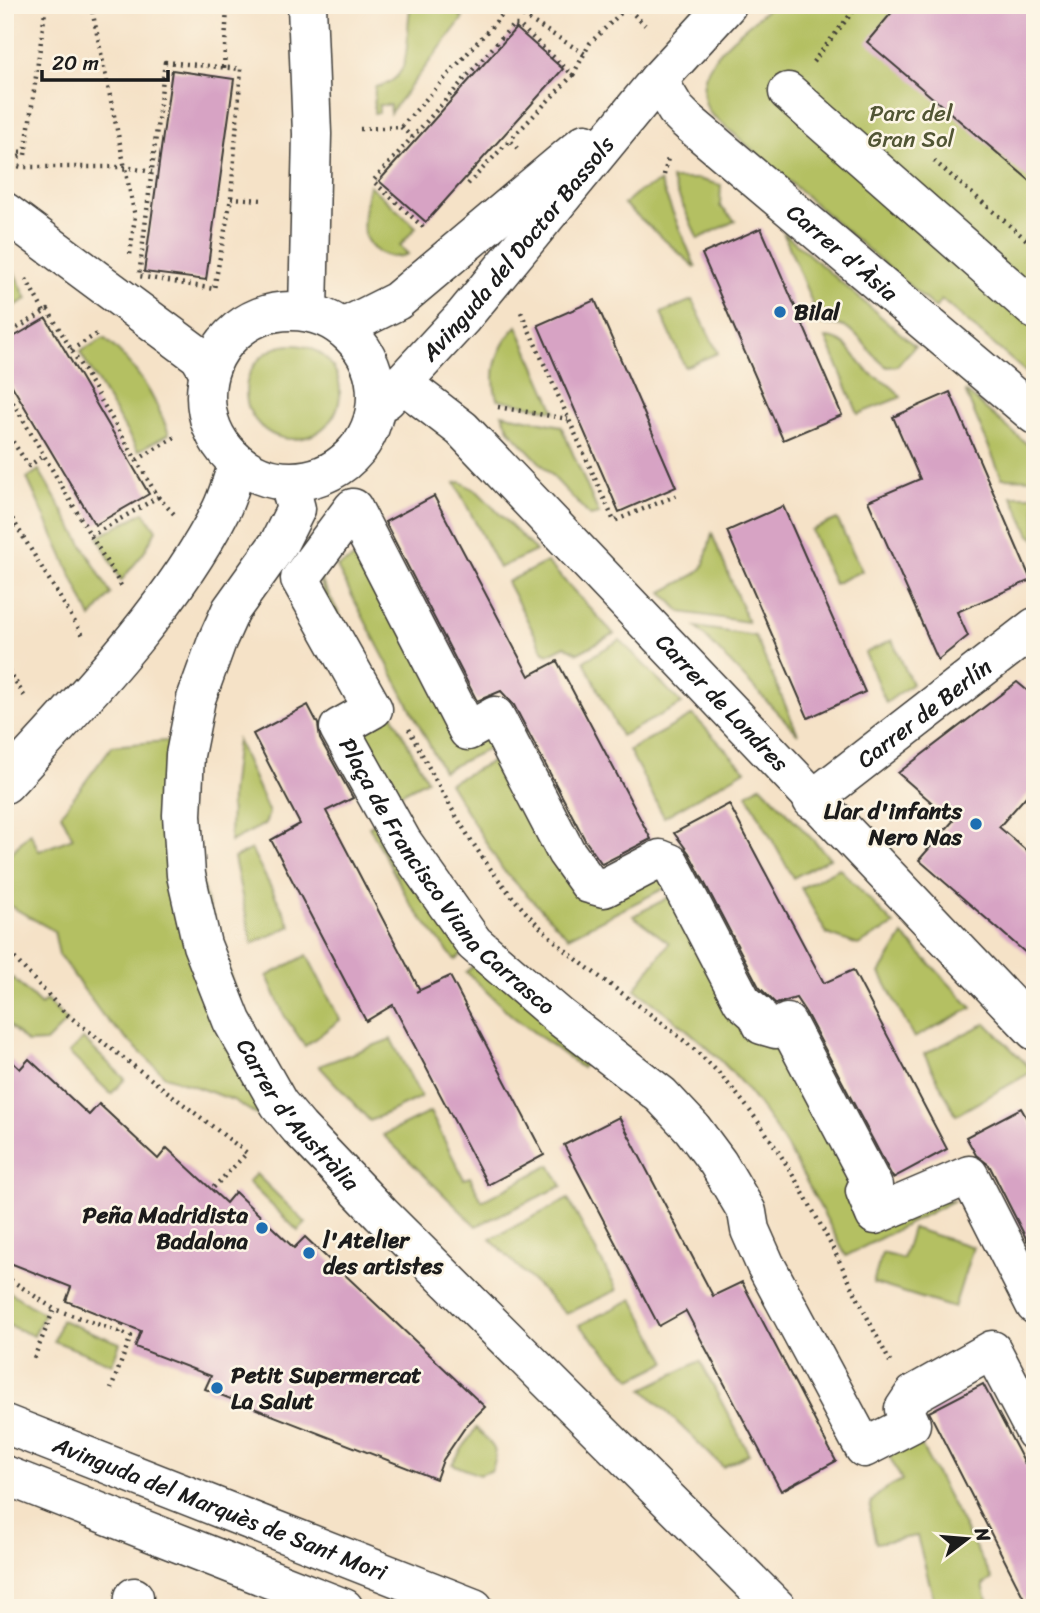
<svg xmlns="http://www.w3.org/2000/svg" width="1040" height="1613" viewBox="0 0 1040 1613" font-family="Sriracha,sans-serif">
<rect width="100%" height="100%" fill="#fcf5e5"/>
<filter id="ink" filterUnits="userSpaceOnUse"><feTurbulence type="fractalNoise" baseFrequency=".0143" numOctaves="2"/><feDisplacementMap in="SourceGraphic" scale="14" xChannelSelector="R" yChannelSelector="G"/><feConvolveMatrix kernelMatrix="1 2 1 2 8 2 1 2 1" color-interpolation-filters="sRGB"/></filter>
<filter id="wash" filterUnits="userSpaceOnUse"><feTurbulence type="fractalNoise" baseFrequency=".00686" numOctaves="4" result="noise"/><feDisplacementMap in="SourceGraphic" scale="28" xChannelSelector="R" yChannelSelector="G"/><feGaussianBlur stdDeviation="1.57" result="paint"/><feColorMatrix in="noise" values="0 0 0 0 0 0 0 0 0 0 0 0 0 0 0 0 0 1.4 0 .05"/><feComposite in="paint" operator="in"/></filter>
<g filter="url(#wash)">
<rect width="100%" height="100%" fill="#f5e2c7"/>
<g fill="#b4c062" stroke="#686e3f" stroke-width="2">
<path d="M411 5H447L463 18 390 113V105H379V113H374L375 87C418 80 403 35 411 5Z"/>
<path d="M772 5H1035V380L942 300 935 308 710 113C683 67 743 32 772 5Z"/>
<polygon points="671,179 698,179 721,185 720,206 735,221 698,239"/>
<polygon points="660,182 696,268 624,204 638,192"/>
<path d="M369 185 416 227 400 246 408 254C399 258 389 258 380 253 354 239 365 209 369 185Z"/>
<path d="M783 232 915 346 897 366 887 367C859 347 861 321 821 325Z"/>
<polygon points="13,270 27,299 5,311 5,274"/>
<polygon points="692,300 718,353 685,367 661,313"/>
<path d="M517 326 555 411 497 399C489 371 497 347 517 326Z"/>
<path d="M104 338C136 365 154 394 169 434L138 451 80 352Z"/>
<path d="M826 338C853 339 854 364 874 376 885 383 893 385 901 397L858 414Z"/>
<circle cx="293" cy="392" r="47"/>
<polygon points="965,391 1035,451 1035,479 1002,478"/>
<polygon points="502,414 561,426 599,514 590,516 510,431"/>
<polygon points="39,470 111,594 91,618 27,478"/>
<polygon points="461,482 478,492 536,551 499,568 455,483"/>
<polygon points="1012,496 1035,496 1035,539 1030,535"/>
<polygon points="144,512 156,530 143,554 121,581 98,537"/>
<polygon points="837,519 862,571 834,584 811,530"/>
<polygon points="712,534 748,622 681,612 662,592 696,574 703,567"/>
<polygon points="374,548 467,730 508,739 443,771 337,567"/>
<polygon points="547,562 614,634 578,653 565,646 549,654 544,652 507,582"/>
<polygon points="312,563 427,780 381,804 339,728 372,709"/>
<polygon points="696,627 755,636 798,734"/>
<polygon points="620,640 682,704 621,736 584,661"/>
<polygon points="892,640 912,684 886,703 865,653"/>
<polygon points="693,715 745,770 664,817 629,750"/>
<polygon points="175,740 171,786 273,1113 265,1120 233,1100 165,1076 103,1016 59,955 54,931 5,903 5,860 30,832 39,851 73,838 61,814 112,746"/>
<polygon points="237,740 269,813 265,824 230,842 231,793"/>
<polygon points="513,751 589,884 660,859 679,881 568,937 503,870 449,783"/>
<polygon points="761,785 830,858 793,878 747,794"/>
<polygon points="388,817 474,943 455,960 411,905 369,826"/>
<polygon points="251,849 291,926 252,944 234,858"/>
<polygon points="839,868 894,925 858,945 827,934 801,888"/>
<path d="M683 890 776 1029 873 1186 953 1201 846 1256C811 1191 780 1123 729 1069 701 1039 668 1014 635 989L669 943 633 916Z"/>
<polygon points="903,935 972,1008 914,1038 880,973"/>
<polygon points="487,954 597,1047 582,1068 512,1016 466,972"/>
<polygon points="307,955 340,1020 305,1046 284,1015 267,976"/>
<polygon points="13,978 41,1005 46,1000 67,1021 46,1042 27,1043 5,1021 5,981 8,983"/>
<polygon points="986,1023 1033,1071 956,1115 924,1054"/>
<polygon points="83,1039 125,1079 111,1094 69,1053"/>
<polygon points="391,1039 421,1097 370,1121 319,1066"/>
<polygon points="430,1112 464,1179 470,1177 482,1201 550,1165 562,1186 476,1226 383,1135"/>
<polygon points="256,1174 306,1223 298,1231 248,1182"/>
<polygon points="568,1199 617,1290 566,1314 490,1239"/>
<polygon points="912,1228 973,1247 954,1308 873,1283 882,1253 903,1259"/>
<polygon points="5,1289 44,1314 34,1336 5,1324"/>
<polygon points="633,1299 667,1362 632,1379 579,1325"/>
<polygon points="61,1320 120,1343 112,1364 54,1341"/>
<polygon points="700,1361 749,1454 723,1467 643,1389"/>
<path d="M476 1428C491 1443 502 1451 491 1471L479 1475 452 1464Z"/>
<path d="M917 1438 992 1579 983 1585 989 1608H936L917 1536 876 1543C867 1503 864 1500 902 1480L888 1454Z"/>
</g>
<g id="blocks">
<g fill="#d7a3c4">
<polygon points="898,5 1035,5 1035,185 867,42"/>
<polygon points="516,28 563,69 426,222 379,181"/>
<polygon points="172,70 234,79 206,280 144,272"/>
<polygon points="761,228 842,415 783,440 702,254"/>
<polygon points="595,300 676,487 619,512 538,325"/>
<polygon points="46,318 149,494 95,525 5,374 5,342"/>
<polygon points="950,392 1031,580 957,612 968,636 938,660 868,501 920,479 893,417"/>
<polygon points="434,496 529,676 557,661 651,839 602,864 585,840 514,705 501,691 477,701 385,522"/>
<polygon points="783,506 865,692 808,718 727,531"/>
<polygon points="1017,682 1035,697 1035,786 999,827 1035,858 1035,961 919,860 953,821 898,773"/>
<polygon points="308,705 318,724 320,739 353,798 326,811 420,990 416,992 450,976 544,1155 488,1185 393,1005 366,1021 271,840 300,824 253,734"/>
<polygon points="729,804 824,983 853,970 947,1149 893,1178 806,1013 796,998 776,1004 759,987 689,853 674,833"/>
<polygon points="5,1055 20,1069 29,1059 89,1115 99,1104 158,1159 167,1148 226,1203 235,1192 294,1248 305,1237 485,1407 466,1426 443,1460 436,1479 205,1389 211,1376 135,1347 141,1331 66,1301 71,1287 5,1261"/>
<polygon points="1021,1108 1035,1133 1035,1256 989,1165 976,1155 966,1137"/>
<polygon points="619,1117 713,1296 742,1282 836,1461 781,1491 686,1311 659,1326 564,1145"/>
<polygon points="983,1384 1035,1483 1035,1608 1029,1608 929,1412"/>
</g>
</g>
</g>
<g filter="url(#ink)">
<use href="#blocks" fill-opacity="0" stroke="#3d3a36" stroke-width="2"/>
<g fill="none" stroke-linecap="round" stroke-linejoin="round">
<defs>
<g id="minor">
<polyline points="307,5 312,134 308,312"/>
<path id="s1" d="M658 80 676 110 687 121 1035 415"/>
<polyline points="788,92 1035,310"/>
<polyline points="5,212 199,356 208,371"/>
<circle cx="291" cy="396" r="85"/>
<polyline points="343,328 397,301 585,143"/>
<path id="s2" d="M402 383 462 429 1035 1031"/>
<path id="s3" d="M386 400 463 317 658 80 727 5"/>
<path id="s4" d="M289 482 296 509 279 543 231 610 217 641 196 699 185 755 182 815 186 875 202 945 232 1021 279 1104 299 1128 381 1214 777 1608"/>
<path d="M5 784C80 702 171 609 221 510 228 496 232 479 238 464"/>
<path id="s5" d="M812 800 1035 627"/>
<path id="s6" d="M1035 1305 969 1175 875 1215 865 1191 873 1186 787 1023 776 1029 762 1025 757 1014 742 1001 670 863 660 859 604 888 589 884 566 852 495 716 468 731 353 508 300 579 373 709 339 728 402 841 474 943 560 1017 661 1095 692 1128 718 1163 747 1212 750 1230 765 1264 864 1448 911 1424 904 1409 914 1394 992 1350 1035 1432"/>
<path id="s7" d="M5 1424 474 1608"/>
<polyline points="5,1475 344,1608"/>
<polyline points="133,1608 134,1597"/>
</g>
</defs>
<use href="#minor" stroke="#3d3a36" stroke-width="41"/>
<g stroke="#3d3a36" stroke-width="4.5" stroke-dasharray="2 5" stroke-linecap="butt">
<polyline points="91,5 135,216 130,255"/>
<polyline points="180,5 182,10 195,5"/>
<polyline points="505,5 585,54"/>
<polyline points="556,5 561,9 568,5"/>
<polyline points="624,5 645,25"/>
<polygon points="165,62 241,69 231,198 214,289 139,276"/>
<polyline points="813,62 858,5"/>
<polyline points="224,68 227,5"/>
<polyline points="573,75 590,43 627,7"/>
<polyline points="401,127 412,137"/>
<polyline points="360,129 401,127 511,5"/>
<polyline points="5,151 26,152"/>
<polyline points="5,161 25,155 46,5"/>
<polyline points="934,161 1035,247"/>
<polyline points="5,162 21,167 125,167 152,172"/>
<polyline points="664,175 668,158"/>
<polyline points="468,184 510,140 517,148"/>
<polyline points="231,198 263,200"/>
<polyline points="423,227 373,181 513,25 519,25 573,75 510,140"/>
<polyline points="26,279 44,312"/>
<polyline points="521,312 614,521 680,494"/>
<polyline points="5,335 48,310 158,497 91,536 5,389"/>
<polyline points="71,350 100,332"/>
<polyline points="498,407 568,419"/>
<polyline points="5,430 29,466 44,455"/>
<polyline points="137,460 177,436"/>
<polyline points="158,497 174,514"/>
<polyline points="5,507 84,637"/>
<polyline points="91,536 123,589"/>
<polyline points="5,664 26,699"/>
<path d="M409 729C450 810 494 890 564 949 614 991 682 1031 724 1079 796 1160 840 1266 890 1362"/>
<polyline points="5,948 65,1013 247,1153 211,1190"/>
<polyline points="5,1276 54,1309 131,1336 111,1389"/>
<polyline points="119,1333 123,1323"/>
<polyline points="34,1358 54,1309"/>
</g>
<use href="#minor" stroke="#fff" stroke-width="38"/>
</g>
</g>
<g fill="#1f6fb2" stroke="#fcf5e5" stroke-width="2.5">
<circle cx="780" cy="312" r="7"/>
<circle cx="976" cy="824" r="7"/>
<circle cx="262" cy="1228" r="7"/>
<circle cx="309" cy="1253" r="7"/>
<circle cx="217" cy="1388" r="7"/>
</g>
<g text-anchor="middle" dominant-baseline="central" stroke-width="5" stroke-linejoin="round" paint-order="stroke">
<g font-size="23" fill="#515534" stroke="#fcf5e5">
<text x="911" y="113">Parc del<tspan x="911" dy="26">Gran Sol</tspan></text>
</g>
<g font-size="23" fill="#1c1c1c" stroke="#fcf5e5">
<text stroke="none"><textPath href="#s3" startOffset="201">Avinguda del Doctor Bassols</textPath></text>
<text stroke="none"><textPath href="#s1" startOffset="254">Carrer d'Àsia</textPath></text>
<text stroke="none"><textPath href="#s2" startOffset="453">Carrer de Londres</textPath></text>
<text stroke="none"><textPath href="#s5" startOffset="142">Carrer de Berlín</textPath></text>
<text stroke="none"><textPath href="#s6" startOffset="1708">Plaça de Francisco Viana Carrasco</textPath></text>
<text stroke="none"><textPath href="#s4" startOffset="690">Carrer d'Austràlia</textPath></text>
<text stroke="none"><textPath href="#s7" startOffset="231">Avinguda del Marquès de Sant Mori</textPath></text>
</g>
<g font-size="23" font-weight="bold" fill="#1c1c1c" stroke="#fcf5e5" text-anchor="start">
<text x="794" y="312">Bilal</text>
<text x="962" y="811" text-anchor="end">Llar d'infants<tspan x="962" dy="26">Nero Nas</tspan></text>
<text x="248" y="1215" text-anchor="end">Peña Madridista<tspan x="248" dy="26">Badalona</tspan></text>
<text x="323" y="1240">l'Atelier<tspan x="323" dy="26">des artistes</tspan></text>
<text x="231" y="1375">Petit Supermercat<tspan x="231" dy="26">La Salut</tspan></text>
</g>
</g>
<rect width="1040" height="1613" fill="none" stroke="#fcf5e5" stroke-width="28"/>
<g transform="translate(967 1539) rotate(74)" stroke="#fcf5e5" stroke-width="5" paint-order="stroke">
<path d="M0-5L12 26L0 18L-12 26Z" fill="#1c1c1c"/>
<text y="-10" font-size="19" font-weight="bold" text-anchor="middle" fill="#1c1c1c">N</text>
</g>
<path d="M42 70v10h126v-10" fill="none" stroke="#1c1c1c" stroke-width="3.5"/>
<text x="52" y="70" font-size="21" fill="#1c1c1c" stroke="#fcf5e5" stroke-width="5" paint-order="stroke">20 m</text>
</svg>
